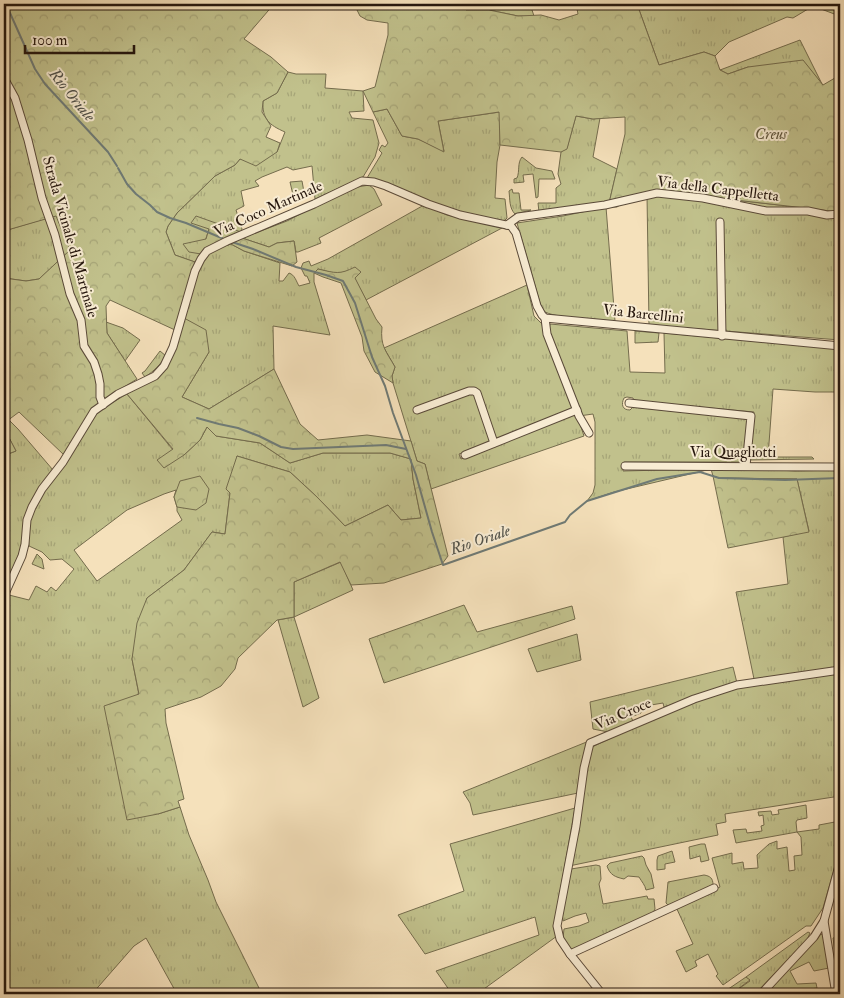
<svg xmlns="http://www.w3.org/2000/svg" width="844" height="998" viewBox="0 0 844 998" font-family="'IM FELL Double Pica',serif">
<defs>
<pattern id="grass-tufts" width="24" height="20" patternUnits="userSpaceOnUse" patternTransform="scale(1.25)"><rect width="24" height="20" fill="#c1c18c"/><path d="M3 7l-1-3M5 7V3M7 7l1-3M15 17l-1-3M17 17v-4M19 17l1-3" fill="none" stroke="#a6a578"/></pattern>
<pattern id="forest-crowns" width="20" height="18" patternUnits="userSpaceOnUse" patternTransform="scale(1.25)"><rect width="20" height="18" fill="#c1c18c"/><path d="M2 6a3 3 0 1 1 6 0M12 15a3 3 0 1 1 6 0" fill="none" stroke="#a6a578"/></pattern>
</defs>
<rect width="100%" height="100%" fill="#f5e1bb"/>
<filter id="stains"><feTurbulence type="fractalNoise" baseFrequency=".004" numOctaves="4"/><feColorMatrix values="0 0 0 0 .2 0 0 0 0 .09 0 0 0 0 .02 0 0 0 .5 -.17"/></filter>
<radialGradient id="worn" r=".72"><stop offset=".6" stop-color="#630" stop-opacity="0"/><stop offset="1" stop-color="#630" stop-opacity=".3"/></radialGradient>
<g fill="url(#grass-tufts)" stroke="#746c4d" fill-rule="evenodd">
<polygon points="467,4 530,4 534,16 518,16 489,10 466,10"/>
<polygon points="637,4 813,4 813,6 793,18 787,17 729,42 715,56 704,52 659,65"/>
<polygon points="800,40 823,86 748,67 728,74 720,70"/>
<path d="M288 72 296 74H326L325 88 363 91 364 111 349 112 352 118 373 120 379 143 375 157 363 177 315 199 312 166 293 170 287 167 262 177 255 181 259 186 241 191 244 206 236 210 242 229 241 232 209 229 201 254 195 262 175 255 166 232 168 226 177 213 215 176 235 165 240 159 277 152 285 132C269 125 262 119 263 101L277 93Z"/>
<polygon points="387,109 402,136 418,139 444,151 438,121 500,112 500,145 497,162 495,198 505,199 507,218 503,222 461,214 367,178 382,153 379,150 382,145 385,147 388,143 373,112"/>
<path d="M576 116 593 119 600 118 593 157 617 169 610 199 606 207 615 321C602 320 551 318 544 311 542 309 541 306 540 303L517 223 563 216 606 207 539 212 538 203H556V188L561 184 558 174 561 152 567 148Z"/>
<path d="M522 157 536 168 552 171 555 179H539L538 197 536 198 533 174 523 175 524 182 514 183V179L517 178C520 171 517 163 522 157Z"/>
<polygon points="302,181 304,192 293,195 290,182"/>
<polygon points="369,185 374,189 382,205 319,238 321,243 298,252 296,252 294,241 277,243 269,247 242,238 287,221 308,210 352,188"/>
<path d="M512 189 513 193H519L521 210H531L515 214C509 208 510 199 509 191Z"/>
<polygon points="647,195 709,197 831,211 840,210 840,340 649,325"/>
<path d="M424 205 447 215 502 228 366 300 354 277 345 272 337 274 318 269 314 273V282L330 335 273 326 274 369 209 409 182 397 209 352 184 318C189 300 197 260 213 250 218 247 226 246 231 244L244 251 280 263 279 281H283L289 273C295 275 296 281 299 286L310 283 307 276H305L301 268 303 263 309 261 311 266 328 259Z"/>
<polygon points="57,215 71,250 39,279 26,281 4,278 4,231"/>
<polygon points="527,285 534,316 542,324 544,333 574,407 496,441 459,454 461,459 576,412 584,436 431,489 425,464 417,461 393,383 392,376 395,367 384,348"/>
<polygon points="106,322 123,328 140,340 125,361 107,333"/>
<path d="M550 324 627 331 630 372 665 373 664 333 840 349V459H839L840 392H815L773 389 768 457H812L814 459 749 460 754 412 634 401 633 398 627 397 624 398C621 404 622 410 630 410L633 407 748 419 743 462H624L623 471 745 468 795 471 840 470V668L754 679 736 592 788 584 783 537 809 531 797 479 719 478 713 476 711 469 614 492 587 501 593 493 595 485V422L593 414 579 416 549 329Z"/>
<polygon points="635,331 659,333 658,342 635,343"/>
<path d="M160 351 166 356C160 365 154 371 145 377L142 373 145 371Z"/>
<path d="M127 394 173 450 184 455 200 440 207 427 216 436 260 443 290 463 323 453H390L411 459 413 479 421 518 401 520 388 505 345 526 317 497 290 472 237 456 230 493 225 534 212 532 184 570 147 598 132 659 139 695 158 814 180 807 189 835 208 880 216 902 262 994H177L146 938 134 946 92 994H8L4 947V607L9 595 29 600 36 586 47 592 51 587 56 591 74 569 62 559 50 560 42 552 29 546 28 534 30 520 38 500 96 412ZM176 490 174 497 177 507V511L182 520 97 581 74 550 127 510 164 494Z"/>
<polygon points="4,414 7,421 9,420 18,429 53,470 44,481 28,507 25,521 22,546 4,591 4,447 8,454 16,451 4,428"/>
<polygon points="37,554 42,559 44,569 32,564"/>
<polygon points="341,562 353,590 294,617 319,698 303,707 278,620 294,617 294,582"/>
<polygon points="577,634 581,660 537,672 528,649"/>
<polygon points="733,667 737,683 664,707 663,703 639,707 641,713 631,717 634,723 608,732 593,729 590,702"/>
<polygon points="840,671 840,796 725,814 726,822 716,824 718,835 569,866 588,752 594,746 694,700 738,685"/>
<polygon points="589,741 578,793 473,815 470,803 463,792"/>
<polygon points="840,800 840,849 823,908 811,926 806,926 723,985 716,976 718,974 708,954 695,961 697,966 686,972 676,951 693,944 676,907 720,887 712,858 732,853 732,864 743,862 744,869 758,868 757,855 769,844 777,841 777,849 787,847 789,871 795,870 794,856 802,855 801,837 797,832 736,843 733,830 746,829 747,833 762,831 761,826 764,825 763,815 759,816 758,812 771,811 772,815 779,814 778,810 806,805 807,818 797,820 796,822 797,832 819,829 819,825 840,821 836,801"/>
<polygon points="575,808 558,903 557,936 477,994 452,994 436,971 539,935 535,917 425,954 398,915 464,891 450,844"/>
<polygon points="701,844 705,844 709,860 701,862 700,856 690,859 689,847"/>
<polygon points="672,851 675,862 665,864 665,869 657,870 657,860 658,856"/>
<path d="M642 856 644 858 646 865 651 874 654 888 646 890C645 885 642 882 639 877L628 876 624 879C615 877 610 875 607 866L610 863Z"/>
<path d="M596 865 600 866 601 879 599 884 603 904 647 896 648 899H654L655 909 653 913 571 951 563 938 564 929 579 926 589 922 586 913 575 916 563 921C560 906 568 884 571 869Z"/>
<path d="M704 875C710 876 713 878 713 885L669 906 666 903 668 882Z"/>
<polygon points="808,932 810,933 807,940 755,994 731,994 750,981 746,977"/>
<polygon points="821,934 825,937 829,968 814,971 809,962 790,971 797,984 816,983 817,988 797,991 799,994 765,994"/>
<polygon points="840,936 840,975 838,976 833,938"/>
</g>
<g fill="url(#forest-crowns)" stroke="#746c4d">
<polygon points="4,4 274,4 244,39 271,57 288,72 277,93 263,101 262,112 271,126 266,137 280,143 277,152 256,166 240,159 235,165 215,176 177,213 168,226 166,232 175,255 195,262 175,330 110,300 106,306 107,333 137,379 98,403 94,407 64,455 19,412 7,421 4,414 4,278 26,281 39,279 70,250 56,216 4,231"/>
<polygon points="354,4 467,4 466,10 489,10 518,16 541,15 559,20 578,14 576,4 637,4 659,65 704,52 715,56 720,70 728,74 748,67 803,60 823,85 840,75 840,210 831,211 709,197 674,194 627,200 617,207 606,207 610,199 625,134 625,117 593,119 576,116 567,149 561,152 500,145 499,112 438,121 444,152 418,139 402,136 387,109 373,112 363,91 375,87 388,35 388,23 367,20 360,16"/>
<polygon points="813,4 840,4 840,22 837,15 813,6"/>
<polygon points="196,216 241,232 201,254 189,252 183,244 206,239 209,229 191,223"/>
<polygon points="242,238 269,247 277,243 294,241 297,262 292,266 244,251 231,244"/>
<path d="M355 267 361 272 355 278 376 319 382 327C380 346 386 351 395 367L392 376 393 383 375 372 364 351 362 337 341 283 323 277 314 273 318 269C336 273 339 275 355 267Z"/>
<polygon points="184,318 206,330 209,352 182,397 209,409 274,369 300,424 318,440 367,435 411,441 417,461 425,464 448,556 442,564 384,583 351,585 340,562 294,582 294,617 277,620 238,658 235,669 221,686 201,697 165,709 166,723 184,799 178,801 180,807 158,814 127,820 104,706 139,694 132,659 137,623 147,598 184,570 212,532 225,534 230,493 226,489 237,456 290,472 317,497 345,526 388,505 401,520 421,518 413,479 411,459 390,453 323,453 290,463 260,443 216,436 207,427 200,440 184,455 164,468 157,460 173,449 127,394 156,377"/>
<polygon points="4,428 16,451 8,454 4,447"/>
<polygon points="200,476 209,489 206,503 196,510 177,507 174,497 180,481"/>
<polygon points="713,476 719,478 797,479 809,532 728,548"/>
<polygon points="464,605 477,632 572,606 575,619 384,683 369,639"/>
<polygon points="746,977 750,980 731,994 721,994"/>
</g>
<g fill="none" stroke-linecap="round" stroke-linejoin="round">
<g stroke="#6f7a75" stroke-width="2">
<polyline points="6,4 35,69 45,84 108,152 117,166"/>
<polyline points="118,168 127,184 136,194 150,205 157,212 170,218 186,223 224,239"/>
<polyline points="232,242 253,249 296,267 326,275 343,281 355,303 372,357 385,386 393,413 416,475 432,532 443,565 565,522 570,515 587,501 657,479 700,472 719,478 785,480 840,478"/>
<polyline points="197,418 219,424 238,428 259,436 281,447 293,449 386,445 406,449"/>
</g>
<defs>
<g id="minor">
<polyline points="4,78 15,98 28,140 42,198 55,235 70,294 81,320 84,346 94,362 98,374 100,384 100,397 103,405"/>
<polyline points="720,222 722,336"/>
<polyline points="507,225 518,217 605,205 657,193 703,198 766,211 808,211 827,215 840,214"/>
<polyline points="545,318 547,334 579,416 589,433"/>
<polyline points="629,403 751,416 746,466"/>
<polyline points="417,410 469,391 474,391 477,393 494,443"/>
<polyline points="465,455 577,410"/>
<polyline points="625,466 840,467"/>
<polyline points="4,596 22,556 25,544 27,520 32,507 42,489 63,462 94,411 118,394 155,376 164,366 173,347 195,271 201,259 207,251 227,241 314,204 362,181 374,182 386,186 428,204 460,215 511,226 516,233 537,306 542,315 545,318 840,346"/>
<polyline points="824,921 836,994"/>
<polyline points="570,954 714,888"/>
<polyline points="4,991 4,994"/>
<polyline points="602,994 570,954 560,939 557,926 576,826 584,768 590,743 694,699 737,685 840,670"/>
<polyline points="761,994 800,952 814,937 824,921 840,862"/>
</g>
</defs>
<use href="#minor" stroke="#5a4a39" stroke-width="9"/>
<use href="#minor" stroke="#f8ecd3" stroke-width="7"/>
</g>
<g text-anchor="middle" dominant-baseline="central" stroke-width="4" stroke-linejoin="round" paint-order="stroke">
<g font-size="15" font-style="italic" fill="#5c523a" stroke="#f8ecd3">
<text x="771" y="134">Creus</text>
</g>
<g font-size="15" fill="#26170e" stroke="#f8ecd3">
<text transform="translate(718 189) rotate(7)">Via della Cappelletta</text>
<text transform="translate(268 209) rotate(-24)">Via Coco Martinale</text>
<text transform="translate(70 237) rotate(74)">Strada Vicinale di Martinale</text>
<text transform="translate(643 314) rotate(6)">Via Barcellini</text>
<text x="733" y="452">Via Quagliotti</text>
<text transform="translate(623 714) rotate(-23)">Via Croce</text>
</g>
<g font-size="16" font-style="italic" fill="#50514a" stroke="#f8ecd3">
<text transform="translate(72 95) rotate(51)">Rio Oriale</text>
<text transform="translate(480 540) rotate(-19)">Rio Oriale</text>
</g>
</g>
<rect width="844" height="998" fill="none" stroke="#f5e1bb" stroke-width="20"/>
<rect x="5" y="5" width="834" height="988" fill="none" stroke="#26170e" stroke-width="2.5"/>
<rect x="10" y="10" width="824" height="978" fill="none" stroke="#26170e"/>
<path d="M25 45v8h109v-8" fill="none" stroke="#26170e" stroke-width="2.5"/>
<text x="32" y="45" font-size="15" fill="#26170e" stroke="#f8ecd3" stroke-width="4" paint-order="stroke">100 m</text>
<rect width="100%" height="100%" filter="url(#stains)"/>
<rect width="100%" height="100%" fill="url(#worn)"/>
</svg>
